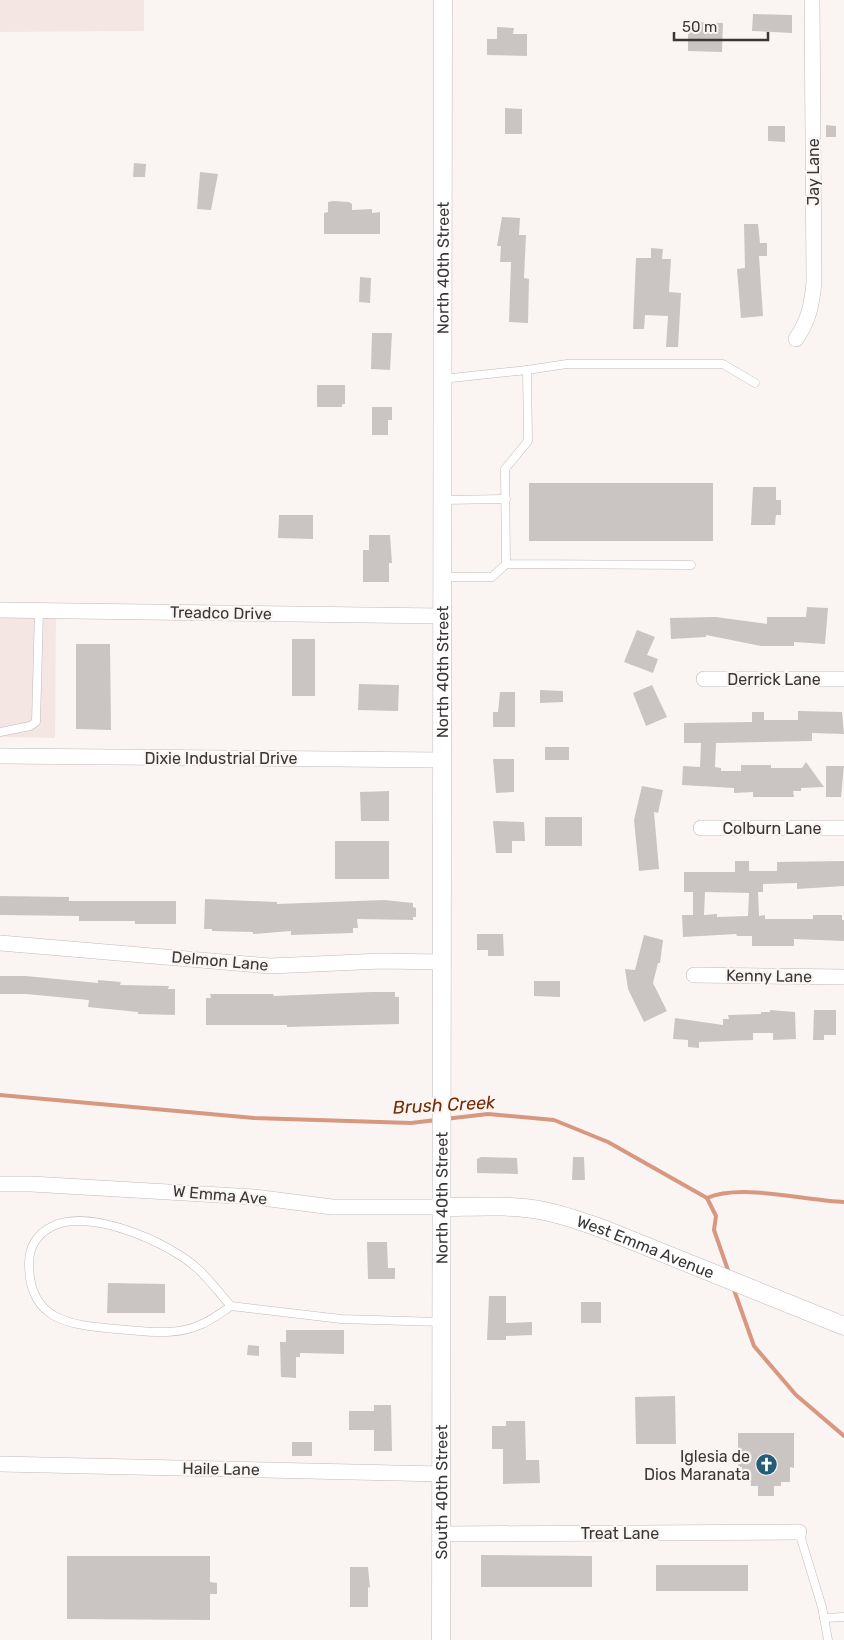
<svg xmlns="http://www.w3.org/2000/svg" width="844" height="1640" viewBox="0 0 844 1640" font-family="Rubik,sans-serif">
<rect width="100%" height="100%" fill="#faf5f3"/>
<g fill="#f4e6e2">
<polygon points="0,0 144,0 144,31 0,32"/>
<polygon points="0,615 56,615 55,738 0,737"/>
</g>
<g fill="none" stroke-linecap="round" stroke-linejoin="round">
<g stroke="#d7987f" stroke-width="4">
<polyline points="0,1095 254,1118 411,1123 436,1120"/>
<polyline points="445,1119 488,1114 554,1120 608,1142 707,1198 716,1216 714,1230 729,1273"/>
<path d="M707 1198C741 1183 806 1201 844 1202"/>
<polyline points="733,1287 754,1346 796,1395 844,1436"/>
</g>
</g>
<g fill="#cac5c3" fill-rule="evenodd">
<polygon points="753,14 792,15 792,33 752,31"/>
<polygon points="688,22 723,23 722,52 688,51"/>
<polygon points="497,27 514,28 513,34 527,34 527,56 487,55 487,39 497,39"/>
<polygon points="505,108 522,109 522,134 505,134"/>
<polygon points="826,125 836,126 836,137 826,137"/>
<polygon points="768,126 785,126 785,142 768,141"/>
<polygon points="134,163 146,164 145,177 133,177"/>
<polygon points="200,172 218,174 211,210 197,209"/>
<polygon points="333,201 349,202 352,204 352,210 372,209 372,213 380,212 380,234 324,234 324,213 328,212 328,202"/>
<polygon points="502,217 520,218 519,235 526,235 524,278 529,279 528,323 509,322 511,262 500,262 501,246 497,246"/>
<polygon points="744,224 758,224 760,243 767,243 767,256 759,256 763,316 741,318 737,269 745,268"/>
<polygon points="651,248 663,249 662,259 671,259 669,292 681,293 678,347 666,347 668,316 645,315 644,329 633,329 636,258 651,258"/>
<polygon points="360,277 371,278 370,303 359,302"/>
<polygon points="372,333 392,333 390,370 371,369"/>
<polygon points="317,385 345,385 345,404 342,404 342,407 317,407"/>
<polygon points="372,407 392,407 392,420 388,420 388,435 372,435"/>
<rect x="529" y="483" width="184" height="58"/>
<polygon points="753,487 776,487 776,500 781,500 781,515 776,515 775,525 751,525"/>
<polygon points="279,515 313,515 313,539 278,538"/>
<polygon points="369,535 390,535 392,563 389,563 389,582 363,582 363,550 369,550"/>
<polygon points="807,607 828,608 825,644 794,642 794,646 761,646 706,635 706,637 671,639 670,618 716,617 767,624 767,617 806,617"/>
<polygon points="637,630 655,637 647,655 658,659 653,673 624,662"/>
<rect x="292" y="639" width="23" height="57"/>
<polygon points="76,644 110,644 111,730 76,729"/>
<polygon points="359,684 399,685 398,711 358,710"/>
<polygon points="652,685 667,717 646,726 633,693"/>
<polygon points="540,690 563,691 563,702 540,703"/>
<polygon points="500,692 515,692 515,727 493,727 493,712 498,712"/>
<polygon points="798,711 842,712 844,734 812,733 812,741 716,743 715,767 721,768 721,771 741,771 741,765 771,765 771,768 802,768 806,762 824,787 801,788 801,791 793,791 794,797 753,797 753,792 734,793 734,788 682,785 683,766 700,767 701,743 684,743 684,723 752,722 752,712 764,712 764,720 798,720"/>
<rect x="545" y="747" width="24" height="13"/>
<polygon points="493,759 514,759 514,792 496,793"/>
<polygon points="826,766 844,766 841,797 826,797"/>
<polygon points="642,786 663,790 658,813 654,812 659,869 639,871 634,820"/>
<polygon points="389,791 389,821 361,821 360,792"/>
<rect x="545" y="817" width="37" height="29"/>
<polygon points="493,821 524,822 525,841 512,841 512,853 496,853"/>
<rect x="335" y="841" width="54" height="38"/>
<path d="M735 861H749V871H777V862L844 861V886L797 889V883L763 884V892H758L759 916 765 915V919H813V915H842V920H844V941L794 939V946H752V936H737L736 934 683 937 682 915H693V892H684V872H735ZM705 892 749 893 748 916 717 917V914L704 915Z"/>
<polygon points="0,896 69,897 69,901 176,901 176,924 135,924 135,921 79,921 79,916 0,915"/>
<polygon points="205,899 277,902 277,904 384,900 413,903 413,907 416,908 416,917 413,917 413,920 357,919 358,928 353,928 353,933 291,935 291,931 253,934 253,932 212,931 212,929 204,929"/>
<polygon points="477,934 503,934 504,956 488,956 488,950 477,950"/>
<polygon points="644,935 663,940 660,963 658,963 653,983 667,1011 644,1022 628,989 625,969 635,970"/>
<polygon points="0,976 26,976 98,983 98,980 121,982 120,985 169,986 168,989 175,989 175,1015 138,1014 138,1012 88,1007 89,1000 26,994 0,994"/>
<polygon points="534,981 560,981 560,997 534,996"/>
<polygon points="372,992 395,992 395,997 399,997 399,1024 287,1027 287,1025 206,1025 206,998 211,998 210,994 273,994 274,996"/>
<polygon points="770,1010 795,1012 796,1039 773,1040 773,1033 753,1033 753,1040 699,1042 699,1048 688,1047 688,1040 673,1039 675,1018 723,1025 723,1019 729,1019 728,1015 761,1014 761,1012 770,1012"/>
<polygon points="814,1010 836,1010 836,1035 824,1035 824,1040 813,1040"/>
<polygon points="481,1157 517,1158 518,1174 477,1173 477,1159"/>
<polygon points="573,1157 584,1157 585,1180 572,1180"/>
<polygon points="367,1242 387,1242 388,1268 395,1268 395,1279 368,1279"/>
<polygon points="108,1283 165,1284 165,1313 107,1313"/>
<polygon points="489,1296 506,1296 506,1323 532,1322 532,1335 506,1336 506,1340 487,1340"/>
<rect x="581" y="1302" width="20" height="21"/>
<polygon points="286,1330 344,1330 344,1354 300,1353 300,1357 296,1357 296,1378 281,1377 280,1342 286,1342"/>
<polygon points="248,1345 259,1346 259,1356 247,1355"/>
<polygon points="675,1396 676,1444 636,1444 635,1397"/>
<polygon points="374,1405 391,1405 392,1451 374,1451 374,1430 349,1430 349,1411 374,1411"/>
<polygon points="506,1421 525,1421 526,1460 539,1460 540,1483 503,1484 503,1449 492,1449 492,1426 506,1426"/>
<polygon points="738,1433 794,1433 794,1468 790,1467 790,1482 781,1482 781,1486 774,1486 774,1496 758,1496 758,1486 751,1486 751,1482 742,1482 742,1467 738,1467"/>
<rect x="292" y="1442" width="20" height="14"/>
<polygon points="481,1555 592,1556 592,1587 481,1587"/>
<polygon points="67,1556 210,1556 210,1582 217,1583 217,1594 210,1594 210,1620 67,1619"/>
<rect x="656" y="1565" width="92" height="26"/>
<polygon points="350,1567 368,1567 370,1588 368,1587 368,1607 350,1607"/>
</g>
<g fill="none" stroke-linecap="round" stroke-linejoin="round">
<defs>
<g id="service">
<polyline points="527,370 567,364 723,364 755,383"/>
<polyline points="442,379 527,370 528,441 505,469 506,564 691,565"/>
<polyline points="443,500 506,499"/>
<polyline points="442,577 492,577 506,564"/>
<polyline points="0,732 30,726 36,722 39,611"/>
<path d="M231 1306C222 1312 212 1320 202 1324 176 1337 144 1331 116 1329 70 1325 29 1321 29 1264 29 1248 36 1235 51 1227 88 1207 169 1242 198 1269 210 1280 220 1294 231 1306L341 1319 440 1322"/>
<polyline points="799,1532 822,1607 828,1640"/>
<polyline points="824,1618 844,1617"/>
</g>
<g id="minor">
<path d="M796 339C809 320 812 304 814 282L812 0"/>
<polyline points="0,610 441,616"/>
<polyline points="704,679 844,679"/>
<polyline points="0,756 441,760"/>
<polyline points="701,828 844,828"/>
<polyline points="0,943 270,966 382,961 441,962"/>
<polyline points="694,975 844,977"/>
<polyline points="0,1184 31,1184 254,1197 332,1207 440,1207"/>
<polyline points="0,1464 441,1474"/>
<polyline points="441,1534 799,1532"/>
</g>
<g id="tertiary">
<path id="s1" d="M440 1207C475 1207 510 1204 544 1211 565 1215 586 1223 606 1230L844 1326"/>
<path id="s2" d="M441 1640 443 0"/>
</g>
</defs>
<use href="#service" stroke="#bfbab8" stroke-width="9"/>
<use href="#minor" stroke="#bfbab8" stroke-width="16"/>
<use href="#tertiary" stroke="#bfbab8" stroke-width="19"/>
<use href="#service" stroke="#fff" stroke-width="8"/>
<use href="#minor" stroke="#fff" stroke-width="15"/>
<use href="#tertiary" stroke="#fff" stroke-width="18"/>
</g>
<defs>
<symbol id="church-disc" viewBox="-11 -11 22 22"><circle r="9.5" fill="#255c77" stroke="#faf5f3"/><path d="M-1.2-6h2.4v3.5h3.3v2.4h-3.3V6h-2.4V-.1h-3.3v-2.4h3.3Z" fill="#fff"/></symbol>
</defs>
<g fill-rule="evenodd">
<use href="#church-disc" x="754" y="1452" width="25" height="25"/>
</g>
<g text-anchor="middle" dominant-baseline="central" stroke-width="4.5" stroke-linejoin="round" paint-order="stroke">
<g font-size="16" fill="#393736" stroke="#faf5f3">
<text transform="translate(813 172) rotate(-90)">Jay Lane</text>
<text stroke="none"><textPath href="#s2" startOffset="1372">North 40th Street</textPath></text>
<text transform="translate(221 613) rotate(1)">Treadco Drive</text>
<text stroke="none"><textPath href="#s2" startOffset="968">North 40th Street</textPath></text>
<text x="774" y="679">Derrick Lane</text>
<text x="221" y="758">Dixie Industrial Drive</text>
<text x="772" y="828">Colburn Lane</text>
<text transform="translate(220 961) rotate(5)">Delmon Lane</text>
<text transform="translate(769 976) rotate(1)">Kenny Lane</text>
<text transform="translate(220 1195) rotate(5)">W Emma Ave</text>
<text stroke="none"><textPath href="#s2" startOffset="442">North 40th Street</textPath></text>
<text stroke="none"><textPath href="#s1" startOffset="212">West Emma Avenue</textPath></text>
<text transform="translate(221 1469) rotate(1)">Haile Lane</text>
<text stroke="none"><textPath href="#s2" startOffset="148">South 40th Street</textPath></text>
<text x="620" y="1533">Treat Lane</text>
</g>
<g font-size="16" fill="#393736" stroke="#faf5f3" text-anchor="end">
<text x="750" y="1456">Iglesia de<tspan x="750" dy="18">Dios Maranata</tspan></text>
</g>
<g font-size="18" font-style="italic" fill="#752a04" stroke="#faf5f3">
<text transform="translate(444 1105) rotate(-3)">Brush Creek</text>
</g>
</g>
<path d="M674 32v8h94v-8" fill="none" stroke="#393736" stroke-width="2.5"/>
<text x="682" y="32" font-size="15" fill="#393736" stroke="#faf5f3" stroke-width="4" paint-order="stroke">50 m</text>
</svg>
